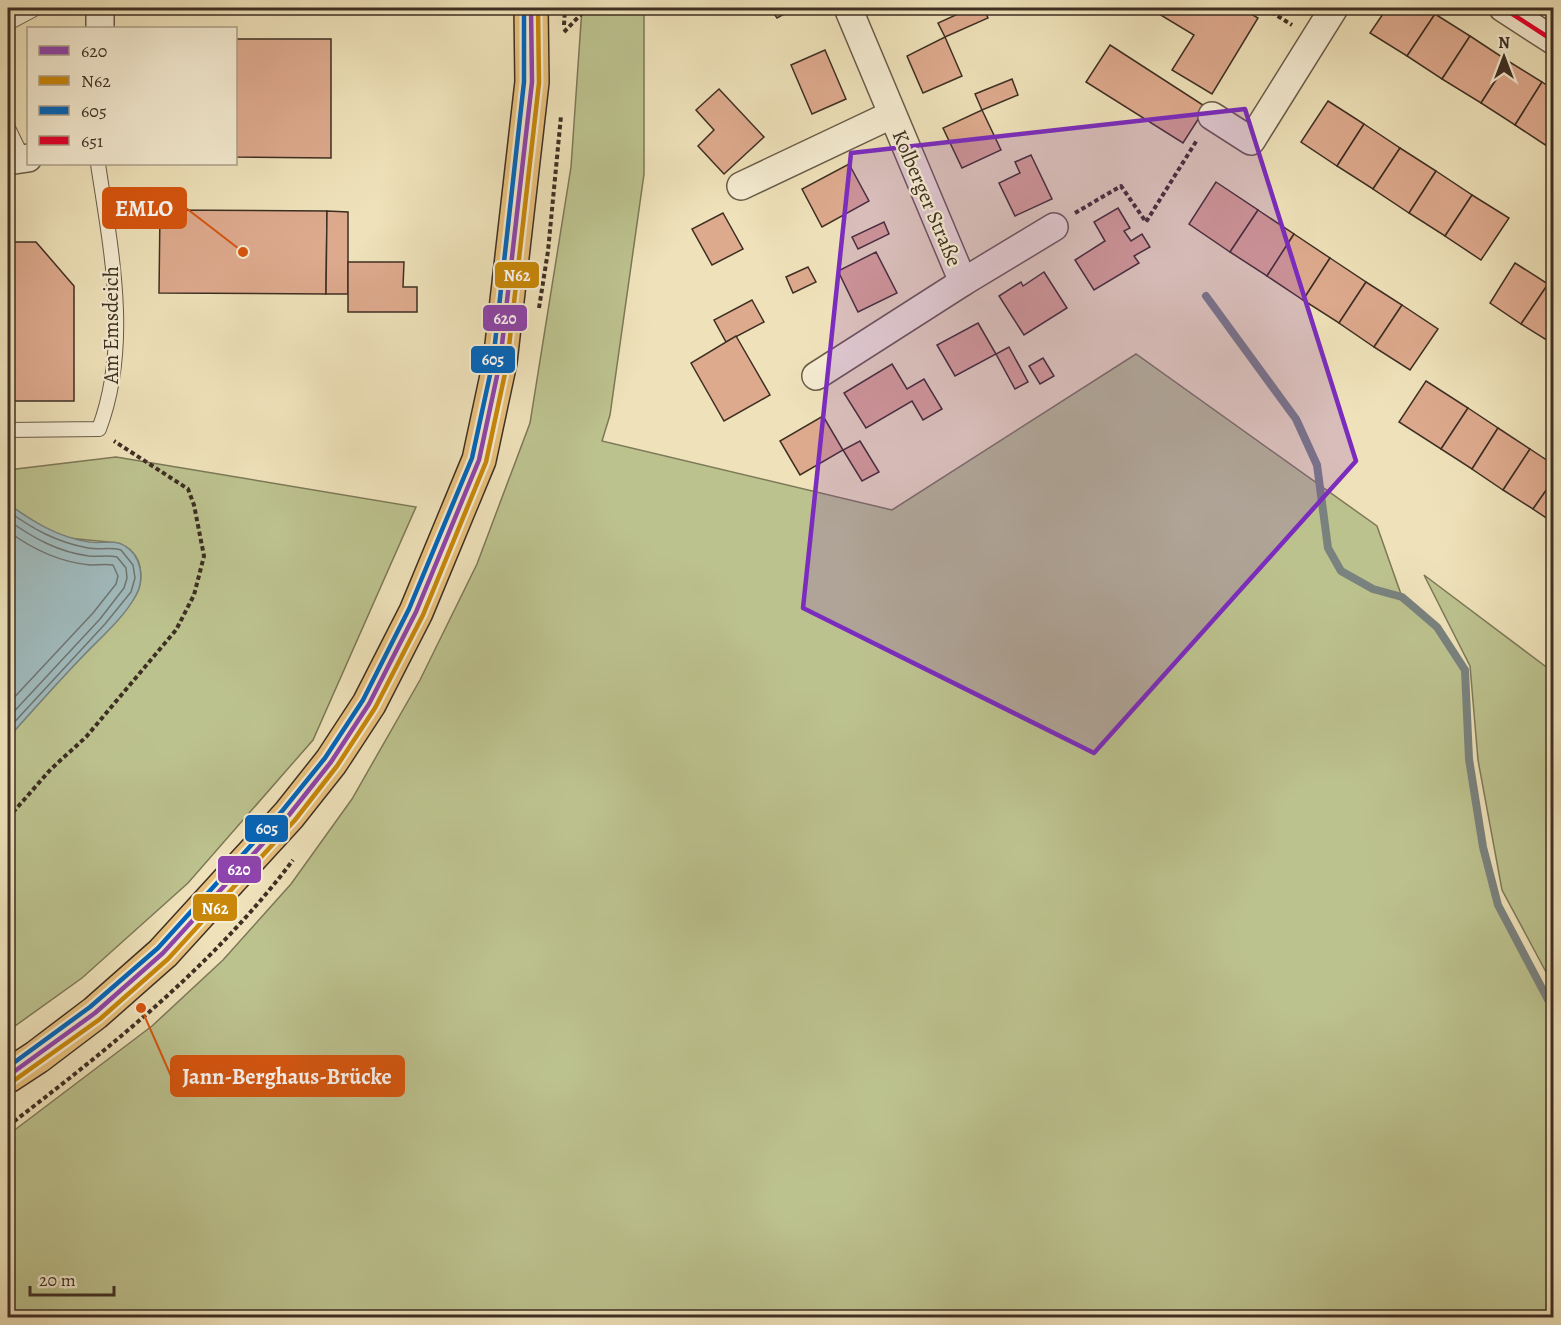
<svg xmlns="http://www.w3.org/2000/svg" width="1561" height="1325" viewBox="0 0 1561 1325" font-family="Alegreya,serif">
<rect width="100%" height="100%" fill="#efe2ba"/>
<filter id="stains"><feTurbulence type="fractalNoise" baseFrequency=".00333" numOctaves="4"/><feColorMatrix values="0 0 0 0 .2 0 0 0 0 .09 0 0 0 0 .02 0 0 0 .5 -.17"/></filter>
<radialGradient id="worn" r=".72"><stop offset=".6" stop-color="#630" stop-opacity="0"/><stop offset="1" stop-color="#630" stop-opacity=".3"/></radialGradient>
<g fill="#bcc28e" stroke="#7d7858" stroke-width="1.5">
<polygon points="582,8 644,8 644,174 610,415 602,441 892,510 1136,354 1377,526 1402,597 1437,627 1465,670 1469,759 1483,847 1498,905 1553,1011 1553,1317 8,1317 8,1135 152,1026 223,960 291,884 352,799 420,680 477,564 530,423 571,167"/>
<path d="M116 457 416 507 313 740 188 883 82 978 8 1031V738C31 712 54 686 79 660 98 640 122 619 136 595 143 583 143 562 132 552 118 537 82 543 62 536 42 529 25 516 8 504V470Z"/>
<polygon points="1424,575 1553,672 1553,985 1502,890 1478,760 1470,666"/>
</g>
<path fill="#a0babc" stroke="#79827f" stroke-width="1.5" d="M8 504C34 522 57 537 89 542 101 544 115 539 125 546 141 555 145 579 136 595 124 618 100 638 82 657 57 683 32 711 8 738Z"/>
<g fill="none" stroke-linecap="round" stroke-linejoin="round">
<g stroke="#6f7470" stroke-width="1.5">
<path d="M8 511C33 529 56 542 88 548 99 550 110 547 121 550L133 565 135 578 131 592 105 624 8 729"/>
<path d="M8 520C33 538 58 552 89 556 99 557 108 555 117 557L126 568 127 578 124 588 100 619 8 718"/>
<path d="M8 531C32 549 59 562 90 565 98 565 106 564 113 565L118 576 116 584 93 613 8 704"/>
</g>
<polyline stroke="#79827f" stroke-width="8" points="1206,296 1296,419 1317,465 1328,548 1341,571 1373,589 1402,597 1437,627 1465,670 1469,759 1483,847 1498,905 1554,1011"/>
</g>
<g fill="#deaa8e" stroke="#3e2f23" stroke-width="1.5">
<polygon points="337,8 457,8 457,10 337,9"/>
<polygon points="770,8 795,8 777,18"/>
<polygon points="971,8 983,8 988,18 945,37 938,23"/>
<polygon points="1149,8 1241,8 1258,18 1212,94 1172,70 1194,35"/>
<polygon points="1387,8 1425,8 1435,14 1407,56 1370,33"/>
<polygon points="1435,14 1470,36 1442,79 1407,56"/>
<polygon points="1470,36 1508,61 1481,103 1442,79"/>
<polygon points="945,37 962,76 923,93 907,56"/>
<polygon points="236,39 331,39 331,158 236,157"/>
<polygon points="1110,45 1206,107 1183,143 1086,82"/>
<polygon points="825,50 846,99 812,114 791,65"/>
<polygon points="1508,61 1542,82 1515,125 1481,103"/>
<polygon points="1012,79 1018,95 982,110 975,94"/>
<polygon points="1542,82 1554,90 1553,150 1515,125"/>
<polygon points="719,89 764,137 724,174 698,146 714,130 696,110"/>
<polygon points="1328,101 1364,124 1337,166 1301,142"/>
<polygon points="982,110 1001,150 962,168 943,128"/>
<polygon points="1364,124 1400,148 1373,189 1337,166"/>
<polygon points="1400,148 1436,171 1409,213 1373,189"/>
<polygon points="1031,155 1052,199 1015,216 999,183 1020,173 1015,162"/>
<polygon points="849,164 869,201 822,227 802,189"/>
<polygon points="1436,171 1472,195 1445,236 1409,213"/>
<polygon points="1216,182 1258,210 1230,252 1189,224"/>
<polygon points="1472,195 1509,218 1481,260 1445,236"/>
<polygon points="1118,208 1130,228 1124,231 1131,241 1142,234 1150,247 1134,256 1139,263 1094,290 1075,260 1105,241 1094,222"/>
<polygon points="160,210 327,211 326,294 159,293"/>
<polygon points="1258,210 1294,234 1267,276 1230,252"/>
<polygon points="327,211 348,212 348,294 326,294"/>
<polygon points="723,213 743,249 712,265 692,229"/>
<polygon points="884,222 889,234 858,249 852,237"/>
<polygon points="1294,234 1330,258 1303,300 1267,276"/>
<polygon points="8,242 36,242 74,286 74,401 8,401"/>
<polygon points="876,252 897,293 858,312 838,271"/>
<polygon points="1330,258 1366,282 1339,323 1303,300"/>
<polygon points="348,262 404,262 403,287 417,287 417,312 348,312"/>
<polygon points="1515,263 1548,284 1521,324 1490,303"/>
<polygon points="808,267 816,282 793,293 786,277"/>
<polygon points="1044,272 1067,308 1024,335 999,296 1021,282 1023,286"/>
<polygon points="1366,282 1402,305 1374,347 1339,323"/>
<polygon points="1548,284 1554,288 1553,344 1521,324"/>
<polygon points="752,300 764,322 726,342 714,320"/>
<polygon points="1402,305 1438,329 1410,370 1374,347"/>
<polygon points="978,323 996,354 955,376 937,345"/>
<polygon points="736,336 770,395 724,421 691,363"/>
<polygon points="1009,347 1028,382 1015,389 996,354"/>
<polygon points="1043,358 1054,376 1040,384 1029,366"/>
<polygon points="892,364 907,389 924,379 942,409 923,420 912,401 866,428 844,393"/>
<polygon points="1426,381 1468,408 1441,449 1399,422"/>
<polygon points="1468,408 1498,428 1472,469 1441,449"/>
<polygon points="823,416 843,450 800,475 780,441"/>
<polygon points="1498,428 1530,449 1503,490 1472,469"/>
<polygon points="860,441 879,472 862,481 843,450"/>
<polygon points="1530,449 1554,465 1554,479 1533,509 1503,490"/>
<polygon points="1554,479 1554,523 1533,509"/>
</g>
<g fill="none" stroke-linecap="round" stroke-linejoin="round">
<defs>
<g id="service">
<polyline points="8,23 36,8"/>
<polyline points="8,128 23,159"/>
<path d="M8 430 99 429C131 345 111 250 98 164"/>
</g>
<g id="minor">
<polyline points="1503,8 1554,41"/>
<polyline points="100,28 100,8"/>
<polyline points="1212,116 1251,141 1334,8"/>
<polyline points="8,161 28,158"/>
<polyline points="741,186 891,115"/>
<polyline points="963,282 1054,227"/>
<polyline points="816,376 963,282 848,8"/>
</g>
<polyline id="primary" points="8,1076 37,1057 95,1013 163,953 289,815 331,762 369,704 416,612 479,460 500,362 532,82 531,8"/>
</defs>
<use href="#service" stroke="#6a5c49" stroke-width="16"/>
<use href="#minor" stroke="#6a5c49" stroke-width="30"/>
<use href="#primary" stroke="#3e2f23" stroke-width="36"/>
<g stroke="#3e2f23" stroke-width="4" stroke-dasharray="4.5 3" stroke-linecap="butt">
<polyline points="1265,8 1292,25"/>
<polyline points="564,25 565,8"/>
<polyline points="564,32 587,8"/>
<polyline points="1075,213 1121,186 1146,222 1197,140"/>
<polyline points="539,308 548,251 561,116"/>
<polyline points="8,818 51,769 86,737 176,630 194,595 204,556 194,505 188,489 114,441"/>
<path d="M8 1126C111 1047 215 964 293 860"/>
</g>
<use href="#service" stroke="#f5ecd2" stroke-width="14"/>
<use href="#minor" stroke="#f5ecd2" stroke-width="27"/>
<use href="#primary" stroke="#e8c17d" stroke-width="33"/>
<defs>
<polyline id="bus-1" points="8,1076 95,1013 163,953 289,815 331,762 369,704 416,612 479,460 500,362 532,82 531,8"/>
<polyline id="bus-2" points="12,1082 100,1019 168,959 295,820 337,766 375,708 423,615 486,462 507,364 539,83 538,8"/>
<polyline id="bus-3" points="8,1067 90,1007 158,948 283,810 325,758 363,700 409,609 472,458 493,361 524,82 524,8"/>
<polyline id="bus-4" points="1503,8 1554,41"/>
</defs>
<use href="#bus-1" stroke="#f5ecd2" stroke-width="9"/>
<use href="#bus-2" stroke="#f5ecd2" stroke-width="9"/>
<use href="#bus-3" stroke="#f5ecd2" stroke-width="9"/>
<use href="#bus-4" stroke="#f5ecd2" stroke-width="9"/>
<use href="#bus-1" stroke="#8e44ad" stroke-width="4.5"/>
<use href="#bus-2" stroke="#c98809" stroke-width="4.5"/>
<use href="#bus-3" stroke="#0065bd" stroke-width="4.5"/>
<use href="#bus-4" stroke="#e4002b" stroke-width="4.5"/>
</g>
<path fill="#7b2cbf" fill-opacity="0.2" stroke="#7b2cbf" stroke-width="4.5" stroke-linejoin="round" d="M1245 109 1356 461 1094 753 803 608 851 153Z"/>
<g text-anchor="middle" dominant-baseline="central" stroke-width="4.5" stroke-linejoin="round" paint-order="stroke">
<g font-size="21" fill="#3e2f23" stroke="#f5ecd2">
<text transform="translate(927 198) rotate(67)">Kolberger Straße</text>
<text transform="translate(111 325) rotate(-90)">Am Emsdeich</text>
</g>
</g>
<path fill="none" stroke="#d7550e" stroke-width="2" d="M243 252L186 208M141 1008L171 1076"/>
<g fill="#d7550e" stroke="#f5ecd2" stroke-width="2">
<circle cx="243" cy="252" r="6"/>
<circle cx="141" cy="1008" r="6"/>
</g>
<g fill="#d7550e" stroke="#d7550e" stroke-width="2">
<rect x="103" y="188" width="83" height="40" rx="6"/>
<rect x="171" y="1056" width="233" height="40" rx="6"/>
</g>
<g font-size="22" text-anchor="middle" font-weight="bold" fill="#fff">
<text x="144" y="216">EMLO</text>
<text x="287" y="1084">Jann-Berghaus-Brücke</text>
</g>
<g stroke="#f5ecd2" stroke-width="2">
<rect x="494" y="261" width="46" height="28" rx="6" fill="#c98809"/>
<rect x="482" y="304" width="46" height="28" rx="6" fill="#8e44ad"/>
<rect x="470" y="345" width="46" height="29" rx="6" fill="#0065bd"/>
<rect x="244" y="814" width="45" height="29" rx="6" fill="#0065bd"/>
<rect x="217" y="855" width="45" height="29" rx="6" fill="#8e44ad"/>
<rect x="192" y="893" width="46" height="29" rx="6" fill="#c98809"/>
</g>
<g font-size="16" text-anchor="middle" font-weight="bold" fill="#fff">
<text x="517" y="281">N62</text>
<text x="505" y="324">620</text>
<text x="493" y="365">605</text>
<text x="267" y="834">605</text>
<text x="239" y="875">620</text>
<text x="215" y="914">N62</text>
</g>
<rect width="1561" height="1325" fill="none" stroke="#efe2ba" stroke-width="30"/>
<rect x="9" y="9" width="1543" height="1307" fill="none" stroke="#3e2f23" stroke-width="3"/>
<rect x="15" y="15" width="1531" height="1295" fill="none" stroke="#3e2f23" stroke-width="1.5"/>
<rect x="27" y="27" width="210" height="138" fill="#f5ecd2" stroke="#aca08c" stroke-width="1.5"/>
<rect x="39" y="46" width="30" height="9" fill="#8e44ad" stroke="#aca08c" stroke-width="1.5"/>
<text x="81" y="57" font-size="18" fill="#3e2f23">620</text>
<rect x="39" y="76" width="30" height="9" fill="#c98809" stroke="#aca08c" stroke-width="1.5"/>
<text x="81" y="87" font-size="18" fill="#3e2f23">N62</text>
<rect x="39" y="106" width="30" height="9" fill="#0065bd" stroke="#aca08c" stroke-width="1.5"/>
<text x="81" y="117" font-size="18" fill="#3e2f23">605</text>
<rect x="39" y="136" width="30" height="9" fill="#e4002b" stroke="#aca08c" stroke-width="1.5"/>
<text x="81" y="147" font-size="18" fill="#3e2f23">651</text>
<g transform="translate(1504 57)" stroke="#f5ecd2" stroke-width="4.5" paint-order="stroke">
<path d="M0-4.5L10 22L0 15L-10 22Z" fill="#3e2f23"/>
<text y="-9" font-size="16" font-weight="bold" text-anchor="middle" fill="#3e2f23">N</text>
</g>
<path d="M30 1286v9h84v-9" fill="none" stroke="#3e2f23" stroke-width="3"/>
<text x="39" y="1286" font-size="18" fill="#3e2f23" stroke="#f5ecd2" stroke-width="4.5" paint-order="stroke">20 m</text>
<rect width="100%" height="100%" filter="url(#stains)"/>
<rect width="100%" height="100%" fill="url(#worn)"/>
</svg>
